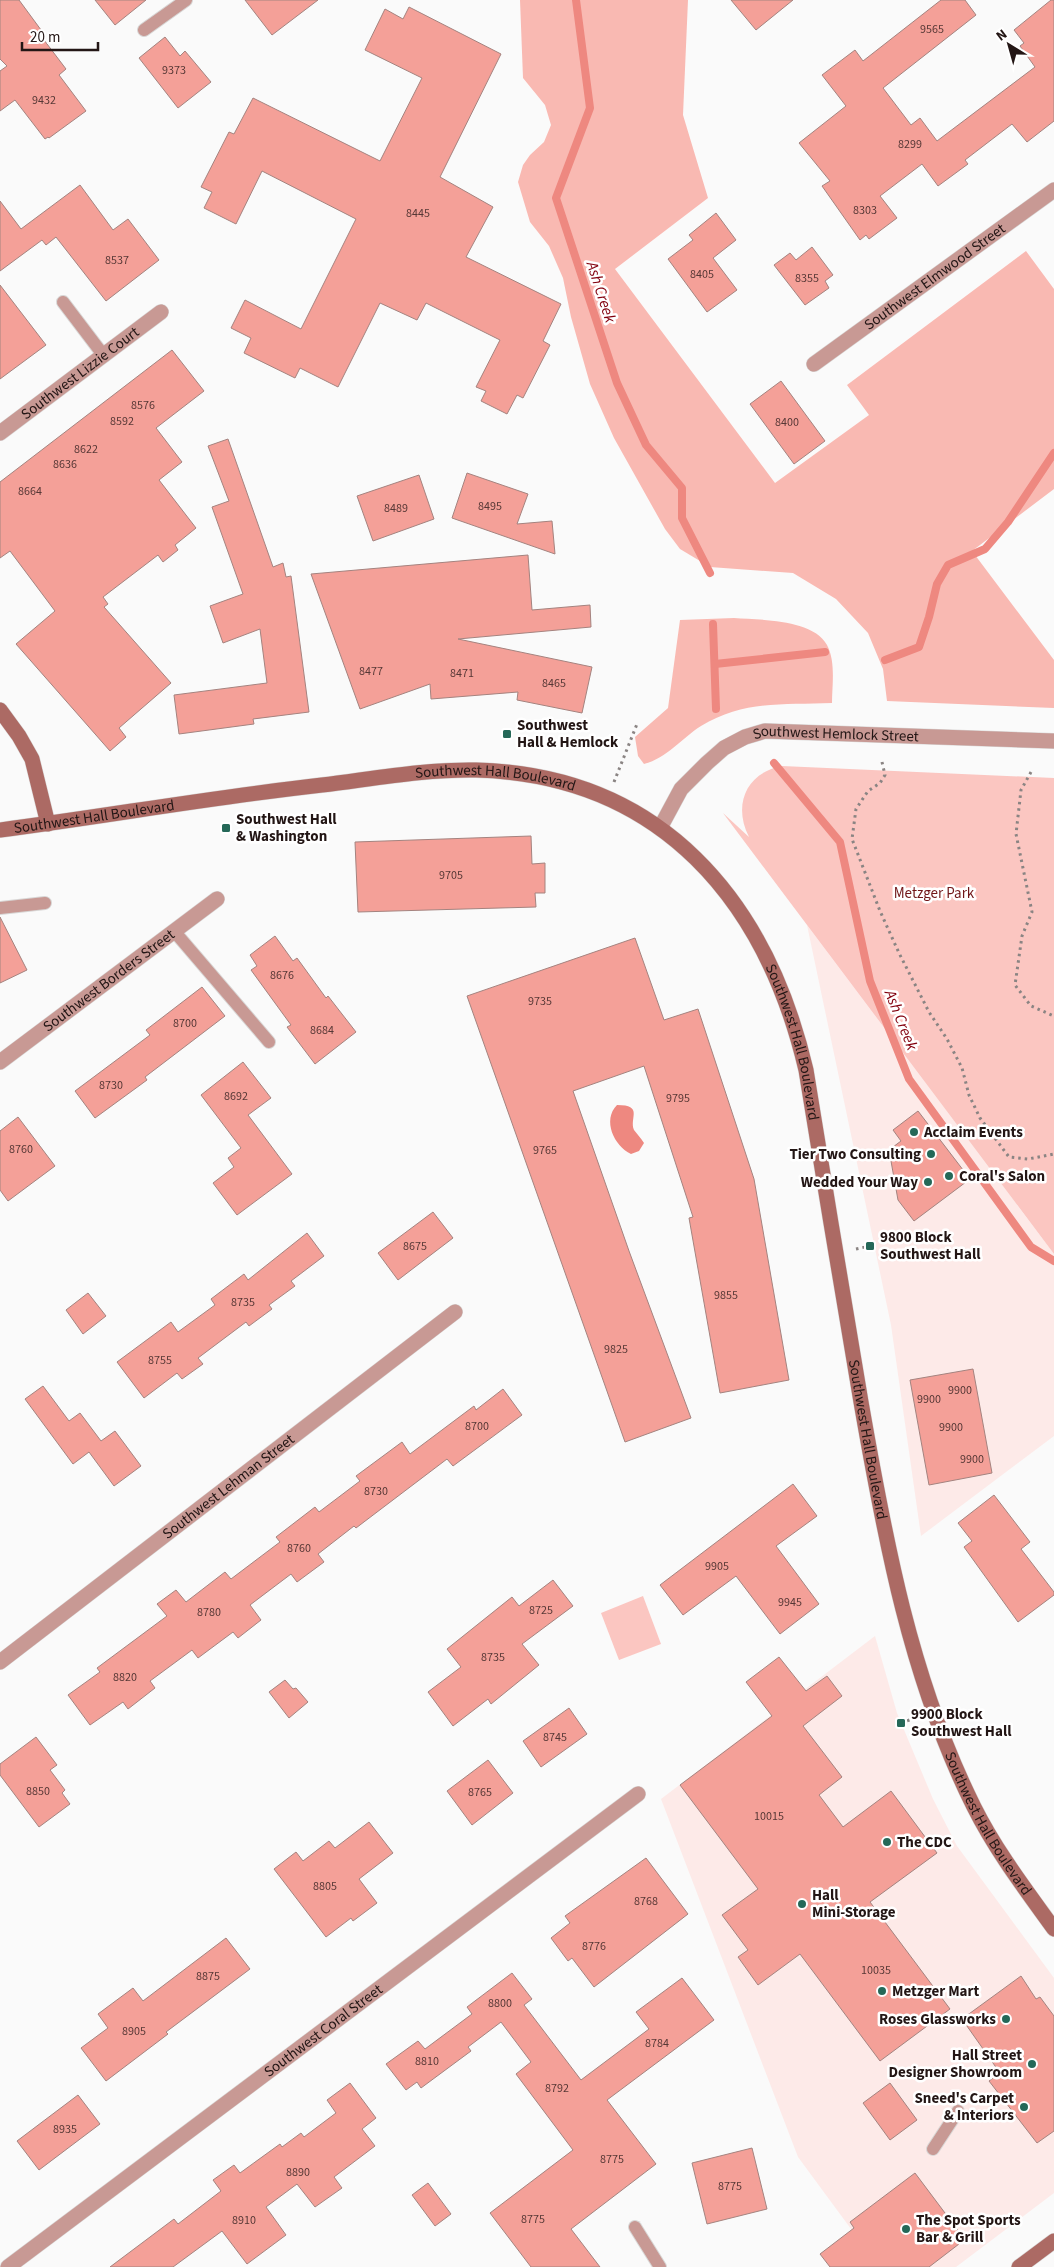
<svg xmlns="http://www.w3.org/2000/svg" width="1054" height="2267" viewBox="0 0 1054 2267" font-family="'Source Sans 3',sans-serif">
<rect width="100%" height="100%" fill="#fafafa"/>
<g fill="#fdeae8">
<polygon points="807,925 1054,1254 1054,1436 921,1536 891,1325"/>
<polygon points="875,1636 897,1713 933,1799 957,1846 1054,1978 1054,2193 956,2267 879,2267 798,2157 661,1799"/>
</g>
<g fill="#fbc6c1">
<path d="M782 766 1054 778V1254L723 813 749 837C733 806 745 773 782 766Z"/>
<polygon points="643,1596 661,1644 619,1660 601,1613"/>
</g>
<g fill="#f9b9b2">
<polygon points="520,0 688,0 683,115 708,198 615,269 775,483 869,415 847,385 1026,251 1054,289 1054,489 972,551 1054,660 1054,708 887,701 883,669 868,633 836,599 793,573 710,567 680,549 665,529 614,438 590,384 571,317 563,278 549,246 530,222 518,182 523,165 530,155 544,142 551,125 545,105 523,78"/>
<path d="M734 618C761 620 813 619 827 645 836 662 832 685 832 703 784 705 744 700 701 726 682 738 667 758 644 764L638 756 635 737 668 708 680 620Z"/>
</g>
<path fill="#ee8880" d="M617 1105C644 1105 629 1118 634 1130 637 1134 641 1138 644 1143L639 1151 631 1154C614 1146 602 1120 617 1105Z"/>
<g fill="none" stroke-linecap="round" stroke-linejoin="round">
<g stroke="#ee8880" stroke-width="8">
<polyline points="576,0 590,108 556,198 617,383 646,445 682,488 682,518 710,573"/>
<polyline points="713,624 716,709"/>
<polyline points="885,660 919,647 929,617 937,584 948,565 985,549 1008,522 1054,453"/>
<polyline points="715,664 825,652"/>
<polyline points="774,763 840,842 870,981 909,1079 1031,1247 1054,1261"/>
</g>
</g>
<g fill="#f4a098" stroke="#a4837f">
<polygon points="0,0 19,0 44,34 41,36 66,69 59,75 86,111 49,138 48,137 45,139 15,100 0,111 0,71 7,66 0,59"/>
<polygon points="95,0 146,0 115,25"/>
<polygon points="245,0 318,0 272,35"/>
<polygon points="731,0 793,0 756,30"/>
<polygon points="941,0 965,0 976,15 883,88 911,125 920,118 937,141 1035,67 1020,46 1024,43 1014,30 1051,0 1054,0 1054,121 1027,142 1012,124 965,160 968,164 938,186 922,164 880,196 897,218 869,239 866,235 860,240 822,186 830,181 799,143 846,106 822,75 855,50 863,61"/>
<polygon points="409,7 501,54 440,177 493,207 466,257 561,304 543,341 550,345 523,398 517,395 507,414 481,401 486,391 476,387 500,340 426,303 417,320 380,303 338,387 300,368 295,378 244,353 251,338 231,328 245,300 301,329 356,219 262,171 236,224 204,208 212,192 201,187 229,132 234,134 253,98 380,161 422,78 365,50 385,9 403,19"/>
<polygon points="165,37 180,56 185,51 211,82 178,108 139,58"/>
<polygon points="80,185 113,230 128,219 159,260 106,301 56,237 46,245 42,240 0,271 0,201 21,229"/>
<polygon points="716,213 736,240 713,258 737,290 707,312 668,259 693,240 689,235"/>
<polygon points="812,247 833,275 825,281 829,288 805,305 774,265 790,253 796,260"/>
<polygon points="0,285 46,345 0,379"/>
<polygon points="172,350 204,391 156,428 182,462 159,480 196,528 175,545 178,550 163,562 158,555 103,597 108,604 104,607 171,683 119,728 126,737 110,751 16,644 55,611 10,551 0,558 0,482"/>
<polygon points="781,381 825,441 794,464 750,404"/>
<polygon points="228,439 273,567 283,563 286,577 291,576 309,712 253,719 254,724 179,734 174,695 267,683 260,629 223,643 210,606 243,594 212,507 229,501 208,446"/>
<polygon points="467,473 528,494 517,524 552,521 555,554 452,518"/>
<polygon points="419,475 434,519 373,541 357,496"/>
<polygon points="528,555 532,610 590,605 591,627 458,639 592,667 582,713 517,700 518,692 431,699 430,684 360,709 311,574"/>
<polygon points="531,836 532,864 545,863 545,893 535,893 536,907 358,912 355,842"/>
<polygon points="0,917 27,970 0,983"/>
<polygon points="275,936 293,961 297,958 326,998 328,996 356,1032 315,1064 287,1027 291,1025 251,970 257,966 250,955"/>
<polygon points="635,938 664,1020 698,1009 754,1179 789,1380 720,1393 689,1218 693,1217 644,1066 573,1091 629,1251 691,1418 625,1442 467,996"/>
<polygon points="202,987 225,1016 145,1077 147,1080 95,1118 75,1091 150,1035 146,1030"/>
<polygon points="243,1062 271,1098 248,1115 292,1174 237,1215 213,1183 234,1167 228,1158 241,1148 201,1095"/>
<polygon points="918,1111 970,1179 914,1221 898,1200 889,1150 901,1141 893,1130"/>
<polygon points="18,1117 55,1166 8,1201 0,1190 0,1131"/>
<polygon points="433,1212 453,1238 398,1280 378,1253"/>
<polygon points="307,1233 324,1256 291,1281 295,1286 269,1305 272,1309 249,1326 246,1322 198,1358 203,1364 182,1379 177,1373 144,1398 117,1362 171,1322 178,1332 215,1305 211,1299 244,1274 248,1280"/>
<polygon points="88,1293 106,1316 83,1334 66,1310"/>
<polygon points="973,1369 992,1473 929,1485 910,1380"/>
<polygon points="43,1386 69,1421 80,1413 101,1441 115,1431 141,1466 114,1486 89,1452 73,1464 25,1399"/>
<polygon points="503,1389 522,1415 453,1466 447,1459 356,1528 354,1526 318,1554 324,1562 297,1582 291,1574 250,1605 261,1620 238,1638 233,1632 198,1658 192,1650 150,1681 155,1688 128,1709 123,1702 90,1725 68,1695 100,1672 97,1668 167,1616 157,1604 176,1590 186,1602 225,1572 231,1579 280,1542 276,1537 315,1507 319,1512 360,1481 356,1476 402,1442 410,1454 474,1406 476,1410"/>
<polygon points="793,1484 817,1516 776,1546 819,1604 780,1634 736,1576 683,1615 660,1585"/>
<polygon points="994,1495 1030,1542 1021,1549 1054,1592 1054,1595 1018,1622 964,1547 972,1541 958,1523"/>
<polygon points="553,1580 573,1606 522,1644 539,1665 491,1704 488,1699 453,1726 428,1692 461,1667 447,1649 512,1597 519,1606"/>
<polygon points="779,1657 806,1691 827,1676 842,1696 803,1726 842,1777 819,1795 843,1827 891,1791 937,1853 870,1902 950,2009 880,2061 800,1954 758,1985 738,1957 748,1950 722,1915 758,1889 680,1785 772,1716 746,1682"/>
<polygon points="285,1680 293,1689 296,1688 308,1702 289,1718 269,1692"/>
<polygon points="569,1708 587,1734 541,1767 523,1741"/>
<polygon points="36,1737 57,1765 50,1770 65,1790 62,1793 70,1804 39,1827 0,1775 0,1764"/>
<polygon points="488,1760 513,1793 472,1825 447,1791"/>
<polygon points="369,1822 393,1853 359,1879 377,1903 353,1921 351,1918 326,1937 274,1869 296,1852 303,1861 329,1841 335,1848"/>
<polygon points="646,1858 688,1914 594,1987 572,1958 568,1961 551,1938 570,1923 565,1916"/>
<polygon points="226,1938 250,1969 166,2032 168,2034 106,2081 81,2048 108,2028 98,2014 133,1988 143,2001"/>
<polygon points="512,1973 532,1999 524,2005 581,2080 649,2029 636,2012 682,1978 714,2020 607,2100 656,2164 571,2229 600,2267 531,2267 490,2213 573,2150 516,2074 531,2062 501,2022 468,2047 471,2051 421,2088 417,2082 406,2090 386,2064 418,2041 425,2049 472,2014 467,2007"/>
<polygon points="1021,1976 1036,1999 1040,1997 1054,2016 1054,2131 1037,2143 989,2081 1000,2073 962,2019"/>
<polygon points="350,2083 376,2118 362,2129 375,2146 334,2177 342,2188 315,2207 297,2184 266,2207 286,2235 247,2264 222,2231 173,2267 110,2267 174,2219 178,2224 221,2191 213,2180 234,2165 240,2173 280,2144 282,2147 301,2133 304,2137 336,2113 327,2100"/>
<polygon points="890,2083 917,2120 890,2140 863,2103"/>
<polygon points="78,2095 100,2124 39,2170 17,2141"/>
<polygon points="752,2148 767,2209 707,2224 692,2163"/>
<polygon points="915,2173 960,2233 954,2238 959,2244 929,2267 830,2267 820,2254 854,2228 850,2222"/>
<polygon points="428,2183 451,2214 435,2226 412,2195"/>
</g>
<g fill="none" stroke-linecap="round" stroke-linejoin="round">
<defs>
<g id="lane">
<polyline points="144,30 186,0"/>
<polyline points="63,302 104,356"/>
<polyline points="0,908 45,903"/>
<polyline points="174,931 269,1042"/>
<polyline points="933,2149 958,2111"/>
<polyline points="635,2227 660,2267"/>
</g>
<g id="street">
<path id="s1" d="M814 364 1054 190"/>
<path id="s2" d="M0 433 161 312"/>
<path id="s3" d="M660 828 681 789 707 763 724 748 745 737 765 731 1054 741"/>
<path id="s4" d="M0 1062 217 899"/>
<path id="s5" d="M0 1662 455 1312"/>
<path id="s6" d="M8 2267 638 1794"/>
</g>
<g id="secondary">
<polyline points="0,710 19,736 32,759 48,824"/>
<path id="s7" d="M0 830C107 816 214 797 322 785 372 779 425 769 476 770 661 775 766 900 806 1070 824 1181 842 1291 861 1402 885 1540 911 1681 974 1807 996 1851 1026 1890 1054 1929"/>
<polyline points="1019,2267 1054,2241"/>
</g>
</defs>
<use href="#lane" stroke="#d8d6d5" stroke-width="14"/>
<use href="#street" stroke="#d8d6d5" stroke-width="16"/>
<use href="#secondary" stroke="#d8d6d5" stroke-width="16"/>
<g stroke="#8a8483" stroke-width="3" stroke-dasharray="2.5 4" stroke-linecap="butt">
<polyline points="882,762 885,775 880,783 868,791 856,809 852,839 880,911 899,953 929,1012 947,1039 962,1068 969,1095 980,1118 1009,1157 1028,1159 1054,1154"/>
<polyline points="1031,772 1021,790 1016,834 1032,912 1022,936 1015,985 1031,1006 1054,1016"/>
<polyline points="614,782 637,724"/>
<polyline points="856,1249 870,1246"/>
<polyline points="901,1723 915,1718"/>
</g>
<use href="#lane" stroke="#c89994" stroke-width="12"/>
<use href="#street" stroke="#c89994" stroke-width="15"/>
<use href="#secondary" stroke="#ac6a64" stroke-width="15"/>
</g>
<g fill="#256858" stroke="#fff" stroke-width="2">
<rect x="502" y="729" width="10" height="10" rx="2.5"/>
<rect x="221" y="823" width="10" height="10" rx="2.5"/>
<circle cx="914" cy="1132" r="5"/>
<circle cx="931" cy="1154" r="5"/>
<circle cx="949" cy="1176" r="5"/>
<circle cx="928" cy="1182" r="5"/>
<rect x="865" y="1241" width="10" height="10" rx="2.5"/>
<rect x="896" y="1718" width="10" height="10" rx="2.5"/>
<circle cx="887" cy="1842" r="5"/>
<circle cx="802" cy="1904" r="5"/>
<circle cx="882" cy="1991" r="5"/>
<circle cx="1006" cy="2019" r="5"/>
<circle cx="1032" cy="2064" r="5"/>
<circle cx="1024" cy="2107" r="5"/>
<circle cx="906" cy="2229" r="5"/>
</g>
<g text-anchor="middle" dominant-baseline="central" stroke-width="5" stroke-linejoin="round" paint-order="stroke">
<g font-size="12" fill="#573836">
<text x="932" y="29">9565</text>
<text x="174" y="70">9373</text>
<text x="44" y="100">9432</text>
<text x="910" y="144">8299</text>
<text x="865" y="210">8303</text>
<text x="418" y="213">8445</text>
<text x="117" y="260">8537</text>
<text x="702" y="274">8405</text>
<text x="807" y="278">8355</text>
<text x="143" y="405">8576</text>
<text x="122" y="421">8592</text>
<text x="787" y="422">8400</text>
<text x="86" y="449">8622</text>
<text x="65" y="464">8636</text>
<text x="30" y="491">8664</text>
<text x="490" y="506">8495</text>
<text x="396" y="508">8489</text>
<text x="371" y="671">8477</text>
<text x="462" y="673">8471</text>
<text x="554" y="683">8465</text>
<text x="451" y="875">9705</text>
<text x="282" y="975">8676</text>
<text x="540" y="1001">9735</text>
<text x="185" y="1023">8700</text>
<text x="322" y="1030">8684</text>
<text x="111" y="1085">8730</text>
<text x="236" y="1096">8692</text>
<text x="678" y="1098">9795</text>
<text x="21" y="1149">8760</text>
<text x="545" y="1150">9765</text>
<text x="415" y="1246">8675</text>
<text x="726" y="1295">9855</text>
<text x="243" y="1302">8735</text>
<text x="616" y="1349">9825</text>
<text x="160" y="1360">8755</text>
<text x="960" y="1390">9900</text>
<text x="929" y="1399">9900</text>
<text x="477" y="1426">8700</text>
<text x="951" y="1427">9900</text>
<text x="972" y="1459">9900</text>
<text x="376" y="1491">8730</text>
<text x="299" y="1548">8760</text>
<text x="717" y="1566">9905</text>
<text x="790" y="1602">9945</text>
<text x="541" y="1610">8725</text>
<text x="209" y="1612">8780</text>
<text x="493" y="1657">8735</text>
<text x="125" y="1677">8820</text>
<text x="555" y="1737">8745</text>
<text x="38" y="1791">8850</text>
<text x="480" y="1792">8765</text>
<text x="769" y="1816">10015</text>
<text x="325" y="1886">8805</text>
<text x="646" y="1901">8768</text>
<text x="594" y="1946">8776</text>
<text x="876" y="1970">10035</text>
<text x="208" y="1976">8875</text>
<text x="500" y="2003">8800</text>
<text x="134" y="2031">8905</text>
<text x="657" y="2043">8784</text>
<text x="427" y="2061">8810</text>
<text x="557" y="2088">8792</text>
<text x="65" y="2129">8935</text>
<text x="612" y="2159">8775</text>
<text x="298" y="2172">8890</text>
<text x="730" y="2186">8775</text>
<text x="533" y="2219">8775</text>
<text x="244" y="2220">8910</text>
</g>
<g font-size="15" fill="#231615" stroke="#fff">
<text stroke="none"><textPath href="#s1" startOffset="149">Southwest Elmwood Street</textPath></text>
<text stroke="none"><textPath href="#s2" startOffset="100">Southwest Lizzie Court</textPath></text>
<text stroke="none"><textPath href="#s3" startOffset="219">Southwest Hemlock Street</textPath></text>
<text stroke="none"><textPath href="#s7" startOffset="500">Southwest Hall Boulevard</textPath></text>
<text stroke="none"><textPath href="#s7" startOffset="95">Southwest Hall Boulevard</textPath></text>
<text stroke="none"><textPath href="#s4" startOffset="136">Southwest Borders Street</textPath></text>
<text stroke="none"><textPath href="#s7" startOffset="934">Southwest Hall Boulevard</textPath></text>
<text stroke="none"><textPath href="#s7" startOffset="1339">Southwest Hall Boulevard</textPath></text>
<text stroke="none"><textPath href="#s5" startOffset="288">Southwest Lehman Street</textPath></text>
<text stroke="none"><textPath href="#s7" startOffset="1744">Southwest Hall Boulevard</textPath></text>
<text stroke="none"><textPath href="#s6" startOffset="394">Southwest Coral Street</textPath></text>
</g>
<g font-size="15" font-weight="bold" fill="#231615" stroke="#fff" text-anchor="start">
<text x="517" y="725">Southwest<tspan x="517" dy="17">Hall &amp; Hemlock</tspan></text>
<text x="236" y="819">Southwest Hall<tspan x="236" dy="17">&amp; Washington</tspan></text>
<text x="924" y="1132">Acclaim Events</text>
<text x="921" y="1154" text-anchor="end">Tier Two Consulting</text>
<text x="959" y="1176">Coral's Salon</text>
<text x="918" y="1182" text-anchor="end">Wedded Your Way</text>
<text x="880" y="1237">9800 Block<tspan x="880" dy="17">Southwest Hall</tspan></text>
<text x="911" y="1714">9900 Block<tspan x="911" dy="17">Southwest Hall</tspan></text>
<text x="897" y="1842">The CDC</text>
<text x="812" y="1895">Hall<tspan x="812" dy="17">Mini-Storage</tspan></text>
<text x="892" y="1991">Metzger Mart</text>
<text x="996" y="2019" text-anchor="end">Roses Glassworks</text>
<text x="1022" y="2055" text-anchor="end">Hall Street<tspan x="1022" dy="17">Designer Showroom</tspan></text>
<text x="1014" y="2098" text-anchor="end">Sneed's Carpet<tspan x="1014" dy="17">&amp; Interiors</tspan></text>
<text x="916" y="2220">The Spot Sports<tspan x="916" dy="17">Bar &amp; Grill</tspan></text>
</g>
<g font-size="15" fill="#711618" stroke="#fff">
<text x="934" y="893">Metzger Park</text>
</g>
<g font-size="16" font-style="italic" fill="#82000e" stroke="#fff">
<text transform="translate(601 292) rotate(72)">Ash Creek</text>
<text transform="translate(901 1020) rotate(68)">Ash Creek</text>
</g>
</g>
<g transform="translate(1009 45) rotate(323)" stroke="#ffffff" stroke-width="4" paint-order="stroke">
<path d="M0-4L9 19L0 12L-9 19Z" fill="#231615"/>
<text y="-8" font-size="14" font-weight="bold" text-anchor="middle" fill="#231615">N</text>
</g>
<path d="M22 42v8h76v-8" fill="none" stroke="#231615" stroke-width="2.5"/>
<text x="30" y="42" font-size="15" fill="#231615" stroke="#ffffff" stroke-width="4" paint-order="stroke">20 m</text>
</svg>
